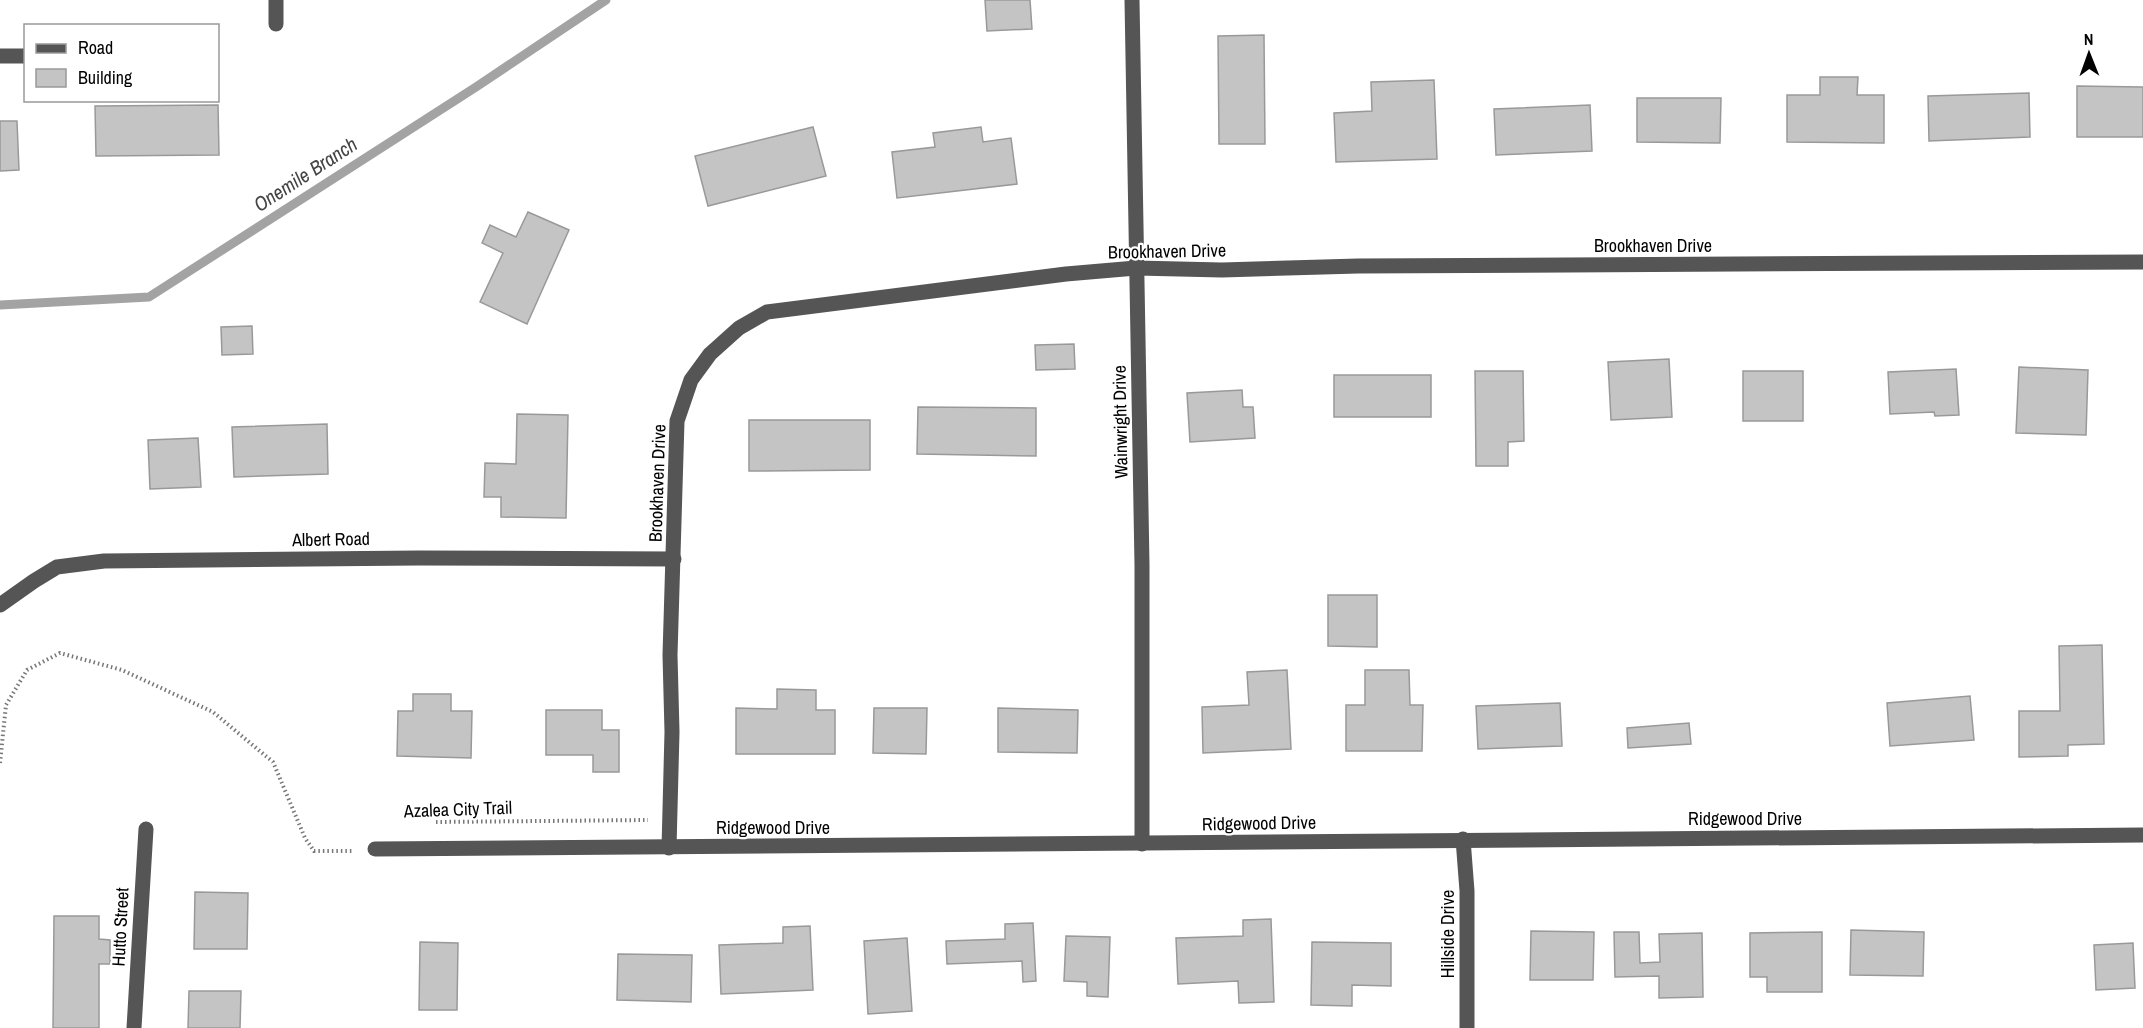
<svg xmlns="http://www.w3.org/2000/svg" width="2143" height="1028" viewBox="0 0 2143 1028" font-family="'Archivo Narrow',sans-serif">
<rect width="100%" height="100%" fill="#fff"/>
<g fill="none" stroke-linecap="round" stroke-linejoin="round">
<polyline stroke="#a3a3a3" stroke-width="9" points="0,305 149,297 476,87 606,0"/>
</g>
<g fill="#c4c4c4" stroke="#999" stroke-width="1.5">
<polygon points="985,0 1030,0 1032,29 987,31"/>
<polygon points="1264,35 1265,144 1219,144 1218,36"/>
<polygon points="1820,77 1858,77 1857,95 1884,95 1884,143 1787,142 1787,95 1820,95"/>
<polygon points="1434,80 1437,159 1336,162 1334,113 1372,111 1371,82"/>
<polygon points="2077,86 2143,87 2143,137 2077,137"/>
<polygon points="2029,93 2030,137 1929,141 1928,96"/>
<polygon points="1637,98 1721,98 1720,143 1637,142"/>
<polygon points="218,105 219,155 96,156 95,106"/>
<polygon points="1590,105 1592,151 1496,155 1494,109"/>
<polygon points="0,121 17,121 19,170 0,171"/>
<polygon points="813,127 826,176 708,206 695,156"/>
<polygon points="981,127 983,142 1011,138 1017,184 897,198 892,152 935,147 933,133"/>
<polygon points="528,212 569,230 527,324 480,302 503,253 482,243 490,225 516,237"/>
<polygon points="252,326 253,354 222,355 221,327"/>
<polygon points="1074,344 1075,369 1036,370 1035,345"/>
<polygon points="1669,359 1672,417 1611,420 1608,362"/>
<polygon points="2019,367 2088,370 2086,435 2016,433"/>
<polygon points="1956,369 1959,415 1935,416 1934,412 1890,414 1888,372"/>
<polygon points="1475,371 1523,371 1524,441 1508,442 1508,466 1476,466"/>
<rect x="1743" y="371" width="60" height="50"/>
<rect x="1334" y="375" width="97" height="42"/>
<polygon points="1242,390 1243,407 1253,407 1255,438 1190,442 1187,393"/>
<polygon points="918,407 1036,408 1036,456 917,454"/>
<polygon points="517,414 568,415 566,518 501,517 501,497 484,497 485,463 516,464"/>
<polygon points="749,420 870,420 870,470 749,471"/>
<polygon points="327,424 328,474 234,477 232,427"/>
<polygon points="198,438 201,487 150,489 148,440"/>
<polygon points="1328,595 1377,595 1377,647 1328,646"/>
<polygon points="2102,645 2104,744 2068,745 2068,756 2019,757 2019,711 2060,711 2059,646"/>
<polygon points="1287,670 1291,749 1203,753 1202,707 1249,705 1247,672"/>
<polygon points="1365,670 1409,670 1410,705 1423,705 1422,751 1346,751 1346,705 1365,705"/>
<polygon points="777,689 816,690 816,710 835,710 835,754 736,754 736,708 777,709"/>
<polygon points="413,694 451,694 451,711 472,711 471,758 397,756 398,711 413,711"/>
<polygon points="1970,696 1974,740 1890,746 1887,703"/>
<polygon points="1560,703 1562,746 1478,749 1476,706"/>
<polygon points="874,708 927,708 926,754 873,753"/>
<polygon points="998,708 1078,710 1077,753 998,752"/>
<polygon points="546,710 602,710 602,730 619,730 619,772 593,772 593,755 546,755"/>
<polygon points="1689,723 1691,744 1628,748 1627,728"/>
<polygon points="195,892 248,893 247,949 194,949"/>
<polygon points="54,916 99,916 99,939 110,940 110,964 99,964 99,1028 53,1028"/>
<polygon points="1271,919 1274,1002 1239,1003 1238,981 1178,984 1176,938 1243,936 1243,920"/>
<polygon points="1033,923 1036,981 1023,982 1022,961 947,964 946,941 1005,939 1005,924"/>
<polygon points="810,926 813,990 721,994 719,945 783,943 783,927"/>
<polygon points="1851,930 1924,932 1923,976 1850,975"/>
<polygon points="1531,931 1594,932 1593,980 1530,980"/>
<polygon points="1614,932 1639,932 1640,963 1660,962 1659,934 1702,933 1703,997 1659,998 1659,976 1615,977"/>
<polygon points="1822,932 1822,992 1767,992 1767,977 1750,977 1750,933"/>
<polygon points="1066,936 1110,937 1108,997 1087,996 1087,982 1064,981"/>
<polygon points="907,938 912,1011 868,1014 864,941"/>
<polygon points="420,942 458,943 457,1010 419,1010"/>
<polygon points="1312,942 1391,943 1391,986 1352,985 1352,1006 1311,1005"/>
<polygon points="2133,943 2135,988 2096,990 2094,945"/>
<polygon points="618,954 692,955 691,1002 617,1000"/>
<polygon points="189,991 241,991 240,1028 188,1028"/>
</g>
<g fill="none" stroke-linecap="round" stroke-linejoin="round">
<g stroke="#777" stroke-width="4" stroke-dasharray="1.5 3" stroke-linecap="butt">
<polyline points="0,763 6,705 27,670 60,653 122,670 213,712 273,762 305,838 314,851 352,851"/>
<polyline points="436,822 648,820"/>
</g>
<g stroke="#555" stroke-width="15">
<polyline points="276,0 276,24"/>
<polyline points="1132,0 1142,565 1142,844"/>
<polyline points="0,56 26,56"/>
<polyline points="0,605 34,581 57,567 104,561 419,558 674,559"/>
<polyline points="1463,839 1467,891 1467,1028"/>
<polyline points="669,848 672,732 670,655 677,421 691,380 710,354 739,328 767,312 1066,274 1136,268 1222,270 1358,266 2143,262"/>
<polyline points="375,849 2143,835"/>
<polyline points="134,1028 146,829"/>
</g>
</g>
<g text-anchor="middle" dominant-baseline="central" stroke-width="4.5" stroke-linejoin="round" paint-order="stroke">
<g font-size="18" fill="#000" stroke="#fff">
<text x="1653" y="245">Brookhaven Drive</text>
<text transform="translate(1167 251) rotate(-1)">Brookhaven Drive</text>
<text transform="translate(1120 422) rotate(-91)">Wainwright Drive</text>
<text transform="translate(657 483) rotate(-88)">Brookhaven Drive</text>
<text transform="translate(331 539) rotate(-1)">Albert Road</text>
<text transform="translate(458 809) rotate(-2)">Azalea City Trail</text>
<text x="1745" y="818">Ridgewood Drive</text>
<text transform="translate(1259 823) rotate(-1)">Ridgewood Drive</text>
<text x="773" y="827">Ridgewood Drive</text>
<text transform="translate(120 927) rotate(-87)">Hutto Street</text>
<text transform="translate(1447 934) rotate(-90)">Hillside Drive</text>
</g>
<g font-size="20" font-style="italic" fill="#444" stroke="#fff">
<text transform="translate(305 174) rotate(-33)">Onemile Branch</text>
</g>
</g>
<rect x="24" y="24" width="195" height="78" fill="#ffffff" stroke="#999999" stroke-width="1.5"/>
<rect x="36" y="44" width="30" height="9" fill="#555555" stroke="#999999" stroke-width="1.5"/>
<text x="78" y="54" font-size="18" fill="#000000">Road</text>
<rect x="36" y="69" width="30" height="18" fill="#c4c4c4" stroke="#999999" stroke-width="1.5"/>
<text x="78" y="84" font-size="18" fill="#000000">Building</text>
<g transform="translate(2089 54) rotate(359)" stroke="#ffffff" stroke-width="4.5" paint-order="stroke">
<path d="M0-4.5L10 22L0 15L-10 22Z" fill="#000000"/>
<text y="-9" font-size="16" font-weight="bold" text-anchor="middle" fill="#000000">N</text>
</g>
</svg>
